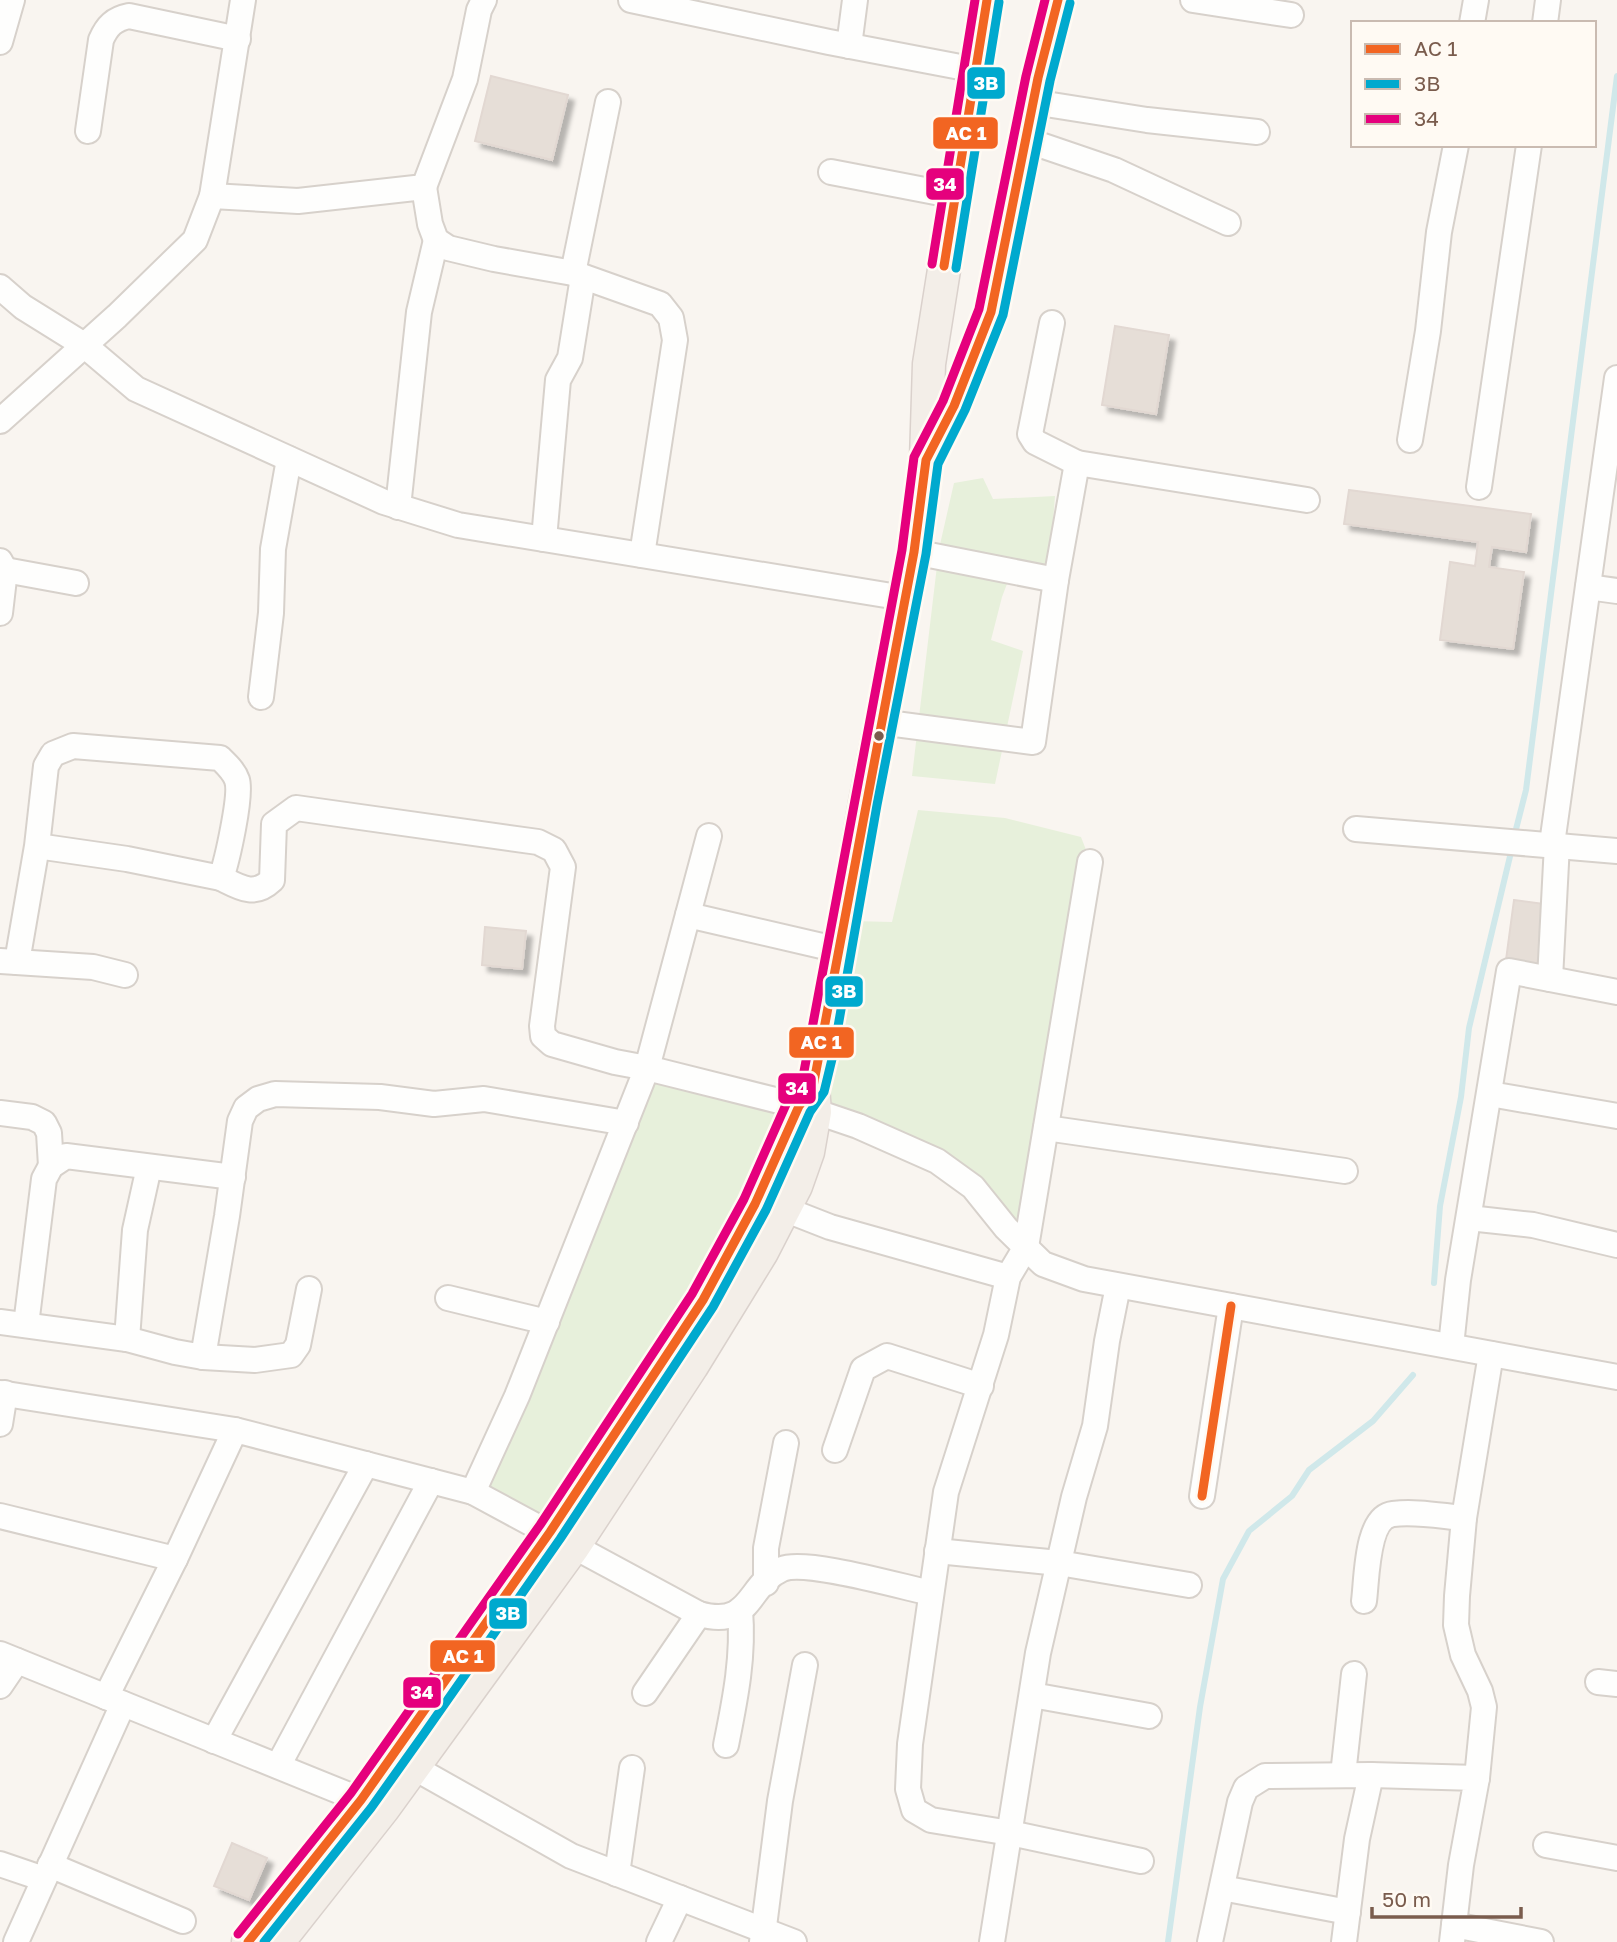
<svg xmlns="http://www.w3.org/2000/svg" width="1617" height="1942" viewBox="0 0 1617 1942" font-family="'Golos Text',sans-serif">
<defs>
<filter id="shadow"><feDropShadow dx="6" dy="6" stdDeviation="2" flood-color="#0004"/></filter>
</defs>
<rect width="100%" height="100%" fill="#f9f5f0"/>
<g fill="#e7f0db">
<polygon points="983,478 993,499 1055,496 1049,575 1013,568 1002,597 991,640 1023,651 995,784 912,776 939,549 954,483"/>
<polygon points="918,810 1005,818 1081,837 1088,855 1021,1231 860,1114 819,1100 852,921 892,922"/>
<polygon points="651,1075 784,1109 751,1199 547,1526 482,1491"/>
</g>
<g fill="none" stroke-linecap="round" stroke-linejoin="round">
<g stroke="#d0e8ea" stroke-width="6">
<polyline points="1514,837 1526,790 1617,76"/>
<polyline points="1434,1283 1440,1206 1461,1097 1469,1028 1512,848"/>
<polyline points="1168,1942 1200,1707 1223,1579 1249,1531 1292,1496 1309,1470 1373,1421 1413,1375"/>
</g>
</g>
<g fill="#e6ded7" stroke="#e2d8d2" stroke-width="2" filter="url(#shadow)">
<polygon points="491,76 568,95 552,160 475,141"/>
<polygon points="1115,326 1169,335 1156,414 1102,405"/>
<polygon points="1349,490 1531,514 1526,552 1492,547 1489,567 1524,572 1513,649 1440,640 1450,562 1475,566 1478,542 1344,524"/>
<polygon points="1514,900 1552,905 1544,965 1506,960"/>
<polygon points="485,927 526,931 522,969 482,965"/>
<polygon points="232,1843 267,1858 249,1900 214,1886"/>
</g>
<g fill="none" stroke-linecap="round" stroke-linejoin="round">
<defs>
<g id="minor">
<polyline points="631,0 829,42 976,70"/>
<polyline points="1193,0 1291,15"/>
<polyline points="1472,23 1476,0"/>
<polyline points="1545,23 1548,0"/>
<polyline points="0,42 12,0"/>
<polyline points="849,46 855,0"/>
<polyline points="1033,102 1147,120 1257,132"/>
<path d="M88 131 101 40C107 26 114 19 129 16L238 39"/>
<polyline points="1026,140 1114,170 1228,223"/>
<polyline points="831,172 956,196"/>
<polyline points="424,187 430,224 436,240 448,248 494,259 573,273 660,304 671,318 675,340 642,555"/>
<polyline points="212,196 298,201 424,187 465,79 479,10 484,0"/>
<polyline points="573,273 608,102"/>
<polyline points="0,287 23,307 84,345 136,389 384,502 458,525 904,598"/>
<polyline points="1052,323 1030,434 1035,442 1077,463"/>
<polyline points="0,421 117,316 195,240 212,196 243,0"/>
<polyline points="1410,440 1428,331 1439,232 1456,145"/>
<polyline points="1479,487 1529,145"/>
<polyline points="398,507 419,312 436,240"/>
<polyline points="544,539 558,380 570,358 583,277"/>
<polyline points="914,552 1056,580 1077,463 1307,500"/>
<polyline points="0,561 5,570 0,613"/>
<polyline points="5,570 76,583"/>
<polyline points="1588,587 1617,591"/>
<polyline points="261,697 271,613 273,549 289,459"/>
<polyline points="880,722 1033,742 1056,580"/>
<polyline points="1356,829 1617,851"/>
<polyline points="1552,844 1617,378"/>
<polyline points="1090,862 1026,1247 1008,1277 996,1335 946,1492 910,1744 908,1789 914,1810 931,1820 1010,1833 1141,1861"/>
<path d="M221 878C241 888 254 897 272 880L274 824 296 808 538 842 554 850 563 867 542 1026 543 1036 552 1044 615 1062 647 1068 799 1106 858 1126 937 1161 973 1187 1006 1228 1043 1264 1084 1279 1617 1377"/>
<polyline points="688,915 839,950"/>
<polyline points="0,961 93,967 125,975"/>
<path d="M17 962 37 846 46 766 53 754 73 746 220 758C226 764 234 771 237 780 242 795 227 861 221 878L127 859 37 846"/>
<polyline points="1550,979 1557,844"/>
<polyline points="1490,1094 1617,1116"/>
<polyline points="0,1113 32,1117 44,1123 49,1133 51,1166"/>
<polyline points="1046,1128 1345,1171"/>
<polyline points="784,1209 830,1227 1008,1277"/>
<polyline points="1469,1218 1533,1225 1617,1245"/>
<polyline points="448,1298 547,1322"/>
<polyline points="0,1322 127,1339 175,1352 203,1357 227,1216 240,1121 246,1108 258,1099 275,1094 380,1097 434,1104 484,1099 626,1123"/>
<polyline points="26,1325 44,1179 51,1166 66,1156 233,1177"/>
<polyline points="127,1339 135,1230 149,1167"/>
<polyline points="1451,1346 1458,1280 1509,971 1617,992"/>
<polyline points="203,1357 255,1360 291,1355 298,1345 309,1289"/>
<polyline points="0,1393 235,1430"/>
<polyline points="0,1424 5,1393"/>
<polyline points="835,1450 863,1369 887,1356 981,1386"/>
<polyline points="473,1492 517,1396 647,1068 709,836"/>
<polyline points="1202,1496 1231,1306"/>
<polyline points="0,1516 175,1559 106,1697"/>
<polyline points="937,1551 1059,1563 1189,1585"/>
<path d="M175 1559 235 1430 473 1492 699 1614C753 1629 746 1585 782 1569 806 1559 902 1587 931 1593"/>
<polyline points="766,1583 766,1548 786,1443"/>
<path d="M1364 1601C1367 1579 1366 1517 1393 1514 1416 1511 1441 1516 1464 1518"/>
<polyline points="0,1654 376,1806"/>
<polyline points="1598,1682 1617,1684"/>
<polyline points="0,1686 17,1661"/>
<polyline points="645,1693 699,1614"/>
<polyline points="1032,1695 1149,1716"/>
<polyline points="214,1741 366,1464"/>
<path d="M726 1745C735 1700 744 1657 740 1610"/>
<polyline points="278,1766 431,1481"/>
<polyline points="413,1767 571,1856 794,1942"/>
<polyline points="1343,1775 1354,1674"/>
<polyline points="1371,1775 1477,1778 1461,1865 1452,1942"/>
<polyline points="1477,1778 1484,1707 1480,1691 1463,1655 1456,1625 1457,1596 1464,1518 1491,1354"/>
<polyline points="1546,1845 1617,1858"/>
<polyline points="0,1864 44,1879"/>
<polyline points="50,1865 183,1921"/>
<polyline points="617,1874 632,1768"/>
<polyline points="1222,1888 1348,1912"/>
<polyline points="1454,1925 1541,1942"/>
<polyline points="16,1942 123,1704"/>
<polyline points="659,1942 680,1898"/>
<polyline points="762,1942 780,1801 805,1665"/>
<polyline points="992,1942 1038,1653 1074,1497 1095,1426 1107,1341 1118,1286"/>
<polyline points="1210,1942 1240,1802 1246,1788 1265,1776 1371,1775 1357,1839 1344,1942"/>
</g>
<g id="major">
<polyline points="930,452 954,406 991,312 1038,78 1058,0"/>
<polyline points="248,1942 361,1800 413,1728 631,1412 703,1300 755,1204 799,1106 813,1087"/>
<polyline points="278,1942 383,1809 574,1546 692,1366 762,1252 796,1186 808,1152 815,1112 813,1087 821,1053 865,803 914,552 926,460 929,364 987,0"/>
</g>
</defs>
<use href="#minor" stroke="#d7d1cb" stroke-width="28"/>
<use href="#major" stroke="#dad1cc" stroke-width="35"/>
<use href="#minor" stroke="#fefefd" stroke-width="24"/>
<use href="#major" stroke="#f3eee8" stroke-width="32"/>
<defs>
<g id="bus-1">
<polyline points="944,266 987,0"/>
<polyline points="1202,1496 1231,1306"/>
<polyline points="248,1942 361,1800 550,1532 703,1300 755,1204 799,1106 813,1087 914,552 926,460 954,406 991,312 1038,78 1058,0"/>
</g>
<g id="bus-2">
<polyline points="956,268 999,2"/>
<polyline points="264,1942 371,1808 423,1735 560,1539 713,1307 766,1210 810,1112 824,1092 833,1055 877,805 926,554 938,464 965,410 1003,315 1050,81 1070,3"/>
</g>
<g id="bus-3">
<polyline points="932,264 975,0"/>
<polyline points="238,1934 351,1793 540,1525 692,1294 744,1199 788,1100 802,1082 902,550 914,457 943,401 979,309 1026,76 1045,0"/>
</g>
</defs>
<use href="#bus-1" stroke="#fffaf3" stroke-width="14"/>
<use href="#bus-2" stroke="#fffaf3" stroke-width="14"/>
<use href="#bus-3" stroke="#fffaf3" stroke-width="14"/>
<use href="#bus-1" stroke="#f26522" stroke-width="9"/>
<use href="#bus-2" stroke="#00a9ce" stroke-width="9"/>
<use href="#bus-3" stroke="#e5007d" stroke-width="9"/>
</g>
<circle fill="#7a5c4d" stroke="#fffaf3" stroke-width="2.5" cx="879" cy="736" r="6"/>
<g stroke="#fffaf3" stroke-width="2.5">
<rect x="966" y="66" width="40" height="34" rx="7" fill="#00a9ce"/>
<rect x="932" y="116" width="67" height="34" rx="7" fill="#f26522"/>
<rect x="925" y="167" width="40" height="34" rx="7" fill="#e5007d"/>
<rect x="824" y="975" width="40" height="33" rx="7" fill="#00a9ce"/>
<rect x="788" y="1026" width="67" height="33" rx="7" fill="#f26522"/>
<rect x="777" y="1072" width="40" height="33" rx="7" fill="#e5007d"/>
<rect x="488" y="1597" width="40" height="33" rx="7" fill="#00a9ce"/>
<rect x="429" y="1639" width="67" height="34" rx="7" fill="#f26522"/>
<rect x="402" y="1676" width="40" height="33" rx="7" fill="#e5007d"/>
</g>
<g font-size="19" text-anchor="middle" font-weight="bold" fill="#fff">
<text x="986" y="90">3B</text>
<text x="966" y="140">AC 1</text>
<text x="945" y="191">34</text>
<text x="844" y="998">3B</text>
<text x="821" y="1049">AC 1</text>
<text x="797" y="1095">34</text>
<text x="508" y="1620">3B</text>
<text x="463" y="1663">AC 1</text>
<text x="422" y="1699">34</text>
</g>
<rect x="1351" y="21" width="245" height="126" fill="#fffaf3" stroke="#cabbb1" stroke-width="2"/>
<rect x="1365" y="44" width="35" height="10" fill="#f26522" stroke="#cabbb1" stroke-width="2"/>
<text x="1414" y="56" font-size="21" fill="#7a5c4d">AC 1</text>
<rect x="1365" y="79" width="35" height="10" fill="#00a9ce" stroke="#cabbb1" stroke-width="2"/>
<text x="1414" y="91" font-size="21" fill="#7a5c4d">3B</text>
<rect x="1365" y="114" width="35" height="10" fill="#e5007d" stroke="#cabbb1" stroke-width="2"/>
<text x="1414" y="126" font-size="21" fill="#7a5c4d">34</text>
<path d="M1372 1907v10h149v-10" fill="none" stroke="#7a5c4d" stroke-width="3.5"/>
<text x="1382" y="1907" font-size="21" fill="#7a5c4d" stroke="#fffaf3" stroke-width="5" paint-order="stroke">50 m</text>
</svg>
